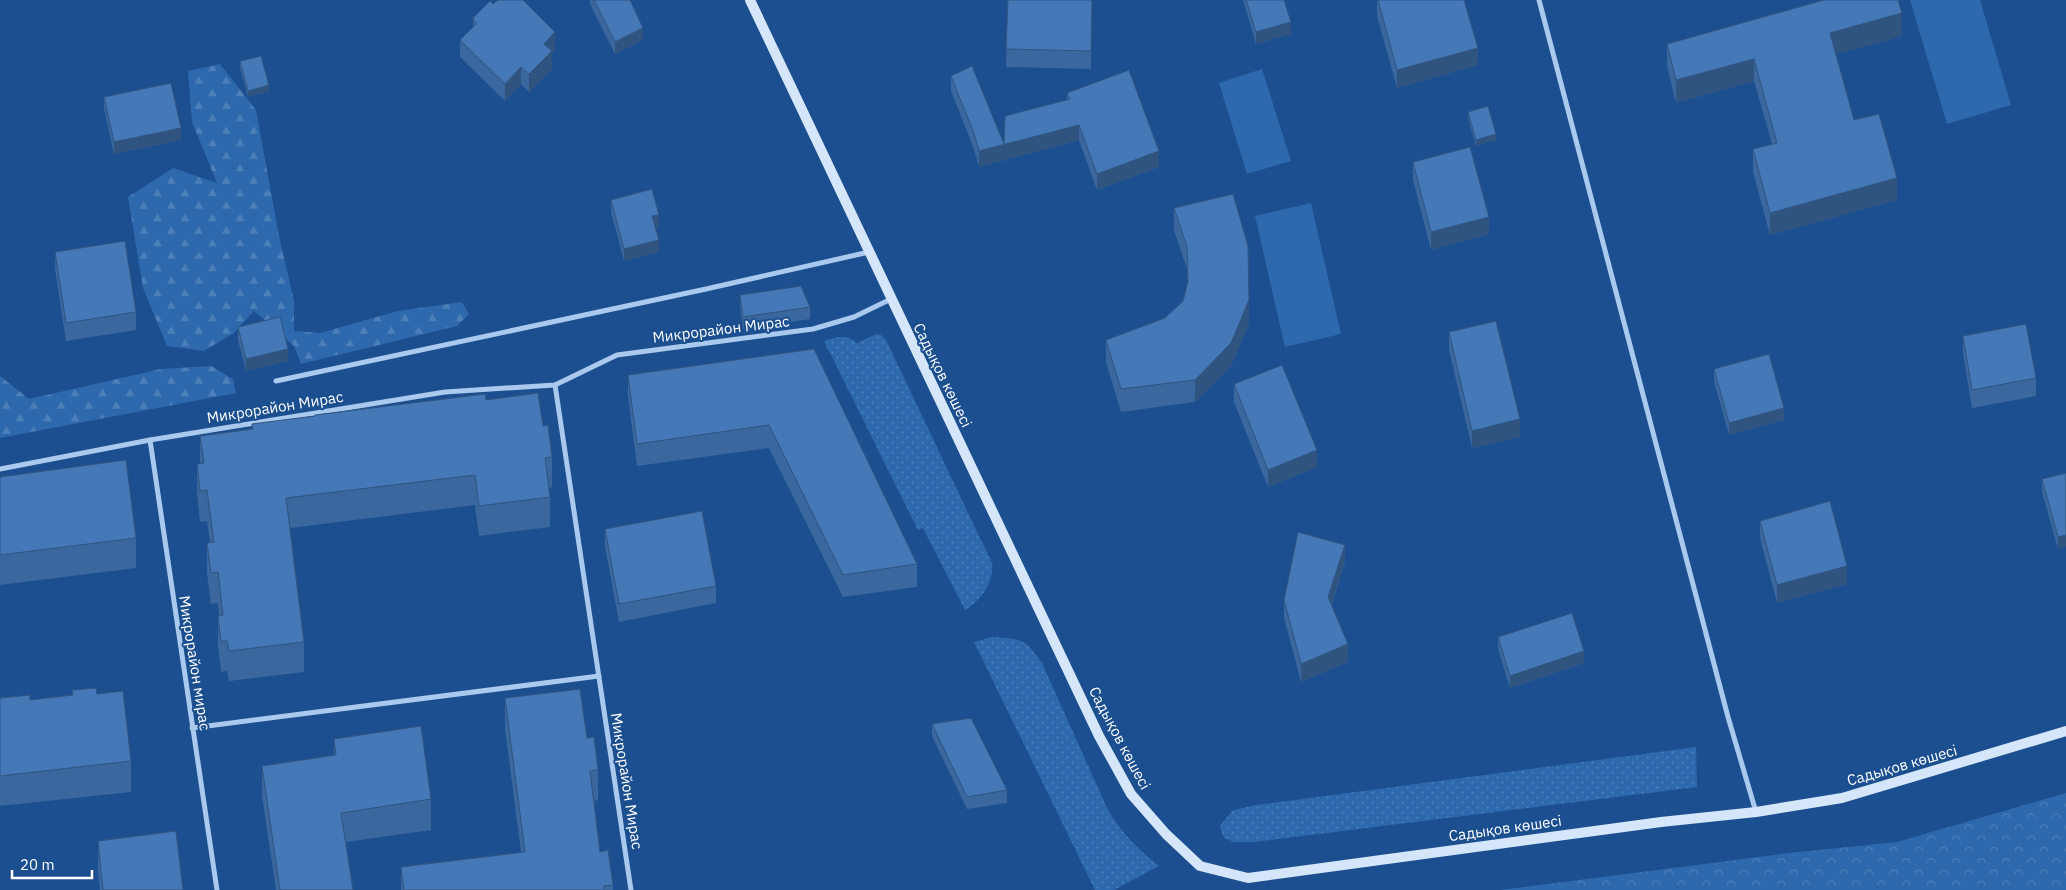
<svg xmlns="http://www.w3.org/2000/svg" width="2066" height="890" viewBox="0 0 2066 890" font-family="'IBM Plex Sans',sans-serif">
<defs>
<pattern id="grass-dots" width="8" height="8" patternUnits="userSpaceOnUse" patternTransform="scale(1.25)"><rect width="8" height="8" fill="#2e69ad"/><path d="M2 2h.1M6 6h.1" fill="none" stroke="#4d80b9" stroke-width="1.8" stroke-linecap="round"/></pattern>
<pattern id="forest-firs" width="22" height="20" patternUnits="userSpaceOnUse" patternTransform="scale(1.25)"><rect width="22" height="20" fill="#2e69ad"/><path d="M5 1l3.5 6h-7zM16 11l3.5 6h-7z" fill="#4d80b9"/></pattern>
<pattern id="park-crowns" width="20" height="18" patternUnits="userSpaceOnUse" patternTransform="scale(1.25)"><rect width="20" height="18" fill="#2e69ad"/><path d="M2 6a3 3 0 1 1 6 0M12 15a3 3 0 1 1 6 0" fill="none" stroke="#4d80b9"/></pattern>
</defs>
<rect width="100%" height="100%" fill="#1b4f8f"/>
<g fill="url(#grass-dots)">
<path d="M876 334 881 335 886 340 992 563C995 581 980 602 965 610L923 528 918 530 824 341C837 337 846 334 857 343Z"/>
<path d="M992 637C1022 639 1025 638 1042 663L1108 810C1122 833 1138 850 1159 866L1114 890H1095L974 642Z"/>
<polygon points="1696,747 1697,787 1254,842 1234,842 1224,838 1220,826 1233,810 1256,805"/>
</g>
<g fill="url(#forest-firs)">
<polygon points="220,64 256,110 279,236 294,301 294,331 320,333 398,311 462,302 469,314 457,326 301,364 294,346 254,311 234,333 204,351 167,346 143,288 128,197 173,168 217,183 192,122 188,71"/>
<polygon points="211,366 233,379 236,393 0,438 0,376 29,399 161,369"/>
</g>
<polygon fill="url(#park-crowns)" points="2066,793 2066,890 1500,890 1789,853 1897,842"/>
<g fill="#2e69ad">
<polygon points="1910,0 1980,0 2011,105 1947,124"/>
<polygon points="1262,69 1291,161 1247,174 1219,83"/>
<polygon points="1311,203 1341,334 1285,347 1255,216"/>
</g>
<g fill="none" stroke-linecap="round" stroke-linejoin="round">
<g stroke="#a9c9ee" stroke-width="5">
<polyline points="1539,0 1728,717 1756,812"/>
<polyline points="276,381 706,289 869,252"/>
<polyline points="555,385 631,890"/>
<polyline points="150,440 217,890"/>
<polyline points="0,469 150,440 445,392 555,385 617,355 813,329 854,317 891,299"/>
<polyline points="192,728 599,676"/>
</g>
<polyline stroke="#d6e6fa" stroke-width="10" points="750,0 1099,736 1131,794 1166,834 1200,866 1248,878 1661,822 1756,812 1842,798 2066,731"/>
</g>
<g fill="#3a679d">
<polygon points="590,0 630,0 643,40 615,54 590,4"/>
<polygon points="1008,0 1092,0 1091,69 1006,67"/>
<polygon points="1243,0 1284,0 1291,34 1256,44"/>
<polygon points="1377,0 1464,0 1478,65 1397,88 1377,16"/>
<polygon points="493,4 555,50 552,54 552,69 529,92 521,84 505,101 460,57 460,40 473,27 473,18"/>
<polygon points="1902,36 1836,54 1854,120 1897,200 1770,235 1753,172 1753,149 1772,144 1754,81 1676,103 1667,66 1667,44"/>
<polygon points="240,61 269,92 248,97 240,68"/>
<polygon points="951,76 1004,144 1067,100 1067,93 1159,167 1097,190 1079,140 979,167 974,149 951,91"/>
<polygon points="104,97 181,140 114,154 104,109"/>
<polygon points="1468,112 1496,140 1476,146 1468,118"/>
<polygon points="1413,162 1489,234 1431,250 1413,180"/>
<polygon points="611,200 659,227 655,228 659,252 624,261 611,212"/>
<polygon points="1174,208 1249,323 1231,366 1195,402 1121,412 1106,362 1106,340 1165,318 1183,301 1188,284 1187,269 1174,230"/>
<polygon points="55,252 136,312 136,330 66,341 55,269"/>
<polygon points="740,295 810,307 810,319 743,329 740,307"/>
<polygon points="238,327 288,361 246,371 238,340"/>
<polygon points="1449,332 1520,437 1472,448 1449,350"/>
<polygon points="1963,336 2036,378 2036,396 1972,408 1963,353"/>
<polygon points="814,349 917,564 917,587 843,597 769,448 637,466 628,397 628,375"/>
<polygon points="1714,369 1784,420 1729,435 1714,381"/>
<polygon points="1234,384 1317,467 1268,487 1234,402"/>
<polygon points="486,400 543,426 552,457 552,487 549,488 550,497 550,527 479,536 475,505 290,528 304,642 304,672 229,681 227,671 221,672 218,646 218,616 219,616 218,603 211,604 207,573 207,543 210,542 207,521 200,522 197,494 197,464 200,463 200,436 252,429 252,424"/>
<polygon points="2066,473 2058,549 2042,492 2042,479"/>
<polygon points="0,477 136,538 136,568 0,585"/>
<polygon points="1760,521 1847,584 1777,603 1760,538"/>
<polygon points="605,529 716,586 716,603 619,622 605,547"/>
<polygon points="1345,562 1332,604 1348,662 1301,682 1284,618 1284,600"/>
<polygon points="1498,637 1584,663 1510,688 1498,649"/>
<polygon points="72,690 97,694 131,761 131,792 0,806 0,698 30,700 72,695"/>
<polygon points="505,698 587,738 598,770 598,800 594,801 600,852 613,885 613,890 401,890 401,867 521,852 505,729"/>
<polygon points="932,724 1007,790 1007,803 967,809 932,736"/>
<polygon points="334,739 431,799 431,830 346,842 353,890 276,890 262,796 262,766 334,755"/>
<polygon points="98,841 183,890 100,890 98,871"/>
</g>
<g fill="#305480">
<polygon points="1902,13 1902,36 1830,56 1830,33"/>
<polygon points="1291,22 1291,34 1256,44 1256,32"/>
<polygon points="643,28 643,40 615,54 615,42"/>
<polygon points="555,32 555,50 552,54 552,69 529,92 529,74 544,44"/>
<polygon points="1478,48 1478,65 1397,88 1397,70"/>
<polygon points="1754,59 1754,81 1676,103 1676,80"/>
<polygon points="521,67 521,84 505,101 505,84"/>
<polygon points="269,85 269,92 248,97 248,91"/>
<polygon points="1079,125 1079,140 979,167 979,151"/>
<polygon points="181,128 181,140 114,154 114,142"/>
<polygon points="1496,134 1496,140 1476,146 1476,140"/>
<polygon points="1159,151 1159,167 1097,190 1097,174"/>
<polygon points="1897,178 1897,200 1770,235 1770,213"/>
<polygon points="659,215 659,227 652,228 652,216"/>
<polygon points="1489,217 1489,234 1431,250 1431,232"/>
<polygon points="659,240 659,252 624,261 624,249"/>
<polygon points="1249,300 1249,323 1231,366 1195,402 1195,380"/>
<polygon points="288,349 288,361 246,371 246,359"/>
<polygon points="1784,408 1784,420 1729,435 1729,423"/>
<polygon points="1520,419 1520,437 1472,448 1472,431"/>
<polygon points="1317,450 1317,467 1268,487 1268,470"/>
<polygon points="2066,535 2066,547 2058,549 2058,537"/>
<polygon points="1345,545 1345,562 1328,614 1328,597"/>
<polygon points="1847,566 1847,584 1777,603 1777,585"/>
<polygon points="1348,644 1348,662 1301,682 1301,664"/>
<polygon points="1584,651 1584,663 1510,688 1510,676"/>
</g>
<g fill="#4478b7" stroke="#305480">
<polygon points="498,0 523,0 555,32 544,44 552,51 529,74 521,67 505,84 460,40 476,24 473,18 490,1 493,4"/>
<polygon points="594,0 630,0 643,28 615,42"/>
<polygon points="1008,0 1092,0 1091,51 1006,49"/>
<polygon points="1246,0 1284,0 1291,22 1256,32"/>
<polygon points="1378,0 1464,0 1478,48 1397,70"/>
<polygon points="1824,0 1898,0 1902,13 1830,33 1854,120 1879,114 1897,178 1770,213 1753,149 1777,143 1754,59 1676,80 1667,44"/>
<polygon points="261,56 269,85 248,91 240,61"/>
<polygon points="972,66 1004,144 1005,116 1070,99 1067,93 1129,70 1159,151 1097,174 1079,125 979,151 974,133 951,76"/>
<polygon points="171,83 181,128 114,142 104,97"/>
<polygon points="1488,106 1496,134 1476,140 1468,112"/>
<polygon points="1470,147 1489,217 1431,232 1413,162"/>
<polygon points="652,189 659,215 652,216 659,240 624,249 611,200"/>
<polygon points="1233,194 1248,246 1249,300 1231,343 1195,380 1121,389 1106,340 1165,318 1183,301 1188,281 1187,247 1174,208"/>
<polygon points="125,241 136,312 66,323 55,252"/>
<polygon points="801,286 810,307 743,317 740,295"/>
<polygon points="280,317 288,349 246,359 238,327"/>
<polygon points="1496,321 1520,419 1472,431 1449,332"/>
<polygon points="2026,324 2036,378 1972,390 1963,336"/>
<polygon points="814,349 917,564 843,575 769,425 637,444 628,375"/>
<polygon points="1769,354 1784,408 1729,423 1714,369"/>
<polygon points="1282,365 1317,450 1268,470 1234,384"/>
<polygon points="538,393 543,426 548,425 552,457 545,458 550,497 479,506 475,475 286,498 304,642 229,651 227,641 221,641 218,616 223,615 218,572 211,573 207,543 214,542 207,490 200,491 197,464 204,463 200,436 253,429 252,424 315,416 315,415 485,394 486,400"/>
<polygon points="126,460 136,538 0,555 0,477"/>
<polygon points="2066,473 2066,535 2058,537 2042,479"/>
<polygon points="1830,501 1847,566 1777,585 1760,521"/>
<polygon points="702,511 716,586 619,604 605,529"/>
<polygon points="1298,532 1345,545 1328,597 1348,644 1301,664 1284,600"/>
<polygon points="1572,613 1584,651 1510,676 1498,637"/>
<polygon points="96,688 97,694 123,691 131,761 0,776 0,698 30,695 30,700 73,695 72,690"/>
<polygon points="580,689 587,738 594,737 598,770 590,771 600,852 608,850 613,885 604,886 604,890 404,890 401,867 525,852 505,698"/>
<polygon points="971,718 1007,790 967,797 932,724"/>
<polygon points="421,726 431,799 341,813 353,890 280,890 262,766 336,755 334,739"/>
<polygon points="176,831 183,890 103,890 98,841"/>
</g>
<g text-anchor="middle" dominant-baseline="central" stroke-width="4" stroke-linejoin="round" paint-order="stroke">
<g font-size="15" fill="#fff" stroke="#1b4f8f">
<text transform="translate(721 329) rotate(-7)">Микрорайон Мирас</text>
<text transform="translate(943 375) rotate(64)">Садықов көшесі</text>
<text transform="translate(275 407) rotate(-9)">Микрорайон Мирас</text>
<text transform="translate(195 663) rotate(81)">Микрорайон мирас</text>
<text transform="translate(1120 738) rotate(62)">Садықов көшесі</text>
<text transform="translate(1902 765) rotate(-16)">Садықов көшесі</text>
<text transform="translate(627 781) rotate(81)">Микрорайон Мирас</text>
<text transform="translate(1505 828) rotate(-8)">Садықов көшесі</text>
</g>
</g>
<path d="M12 870v8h80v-8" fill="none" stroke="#ffffff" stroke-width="2.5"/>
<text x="20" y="870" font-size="15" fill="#ffffff" stroke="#1b4f8f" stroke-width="4" paint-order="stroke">20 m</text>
</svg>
